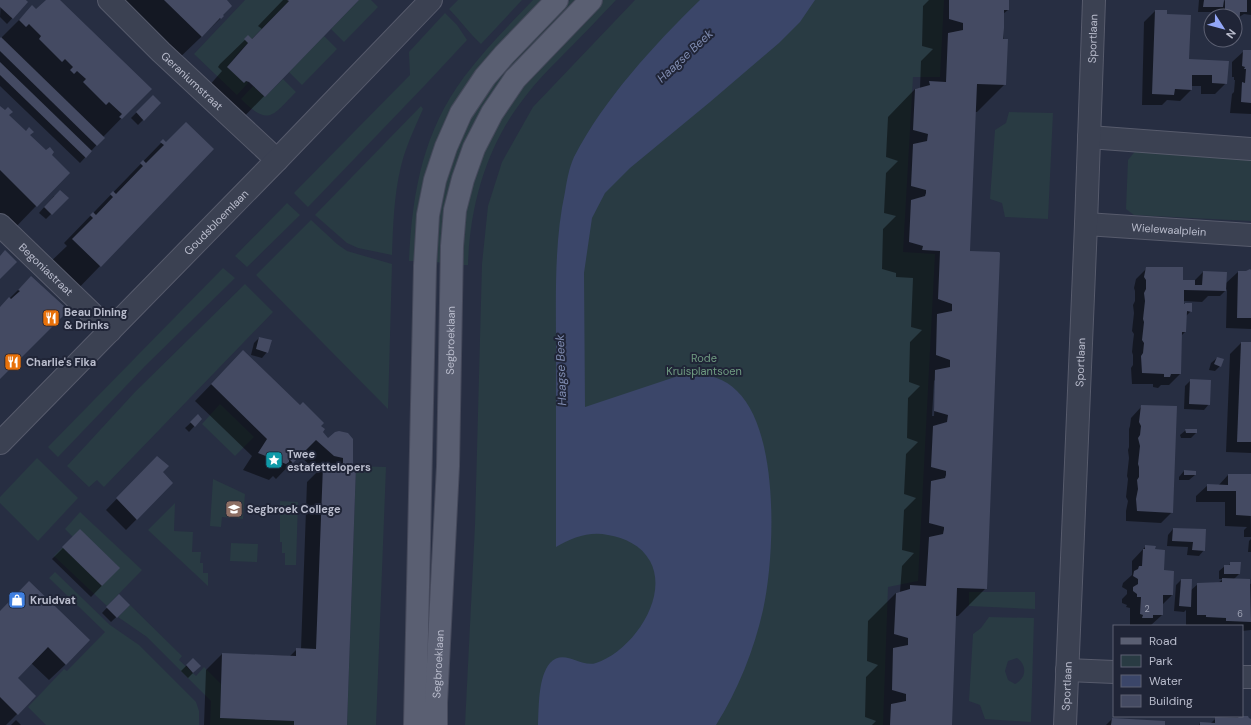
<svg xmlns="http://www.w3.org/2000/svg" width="1251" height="725" viewBox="0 0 1251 725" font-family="'DM Sans',sans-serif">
<rect width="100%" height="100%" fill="#272e42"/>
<g fill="#293b43" fill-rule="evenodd">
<polygon points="245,0 287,0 289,1 239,52 228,66 248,83 237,95 194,54"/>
<polygon points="359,0 371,0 378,7 344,42 331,29"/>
<path d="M458 0H522L481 44C469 33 460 20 449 9Z"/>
<path d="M533 0H547L467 89 419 261H409C412 193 423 132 464 77 485 49 509 25 533 0Z"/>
<polygon points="570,0 580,0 506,78 443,263 436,262 437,223 444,186 454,151 479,101 515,57"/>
<path d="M603 0H616C597 20 578 40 559 59 548 70 537 81 528 93 488 142 470 202 468 265H459L467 196 491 131 523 83Z"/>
<polygon points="635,0 944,0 940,77 913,77 903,252 935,254 918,581 888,587 883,725 465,725 475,525 482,264 488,206 502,162 533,107"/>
<polygon points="445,13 457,25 467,40 426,84 308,207 294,193 410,75 409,52"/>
<polygon points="324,36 337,49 302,85 289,72"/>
<path d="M283 79 296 92C272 116 269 127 241 99L253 86 265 97Z"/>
<path d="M421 106 423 109C415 127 406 146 401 166 394 195 393 226 392 255L358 248 347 243 315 215Z"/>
<polygon points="1009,112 1053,113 1048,219 1005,217 1002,203 990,199 995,130 1006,123"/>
<polygon points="1137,149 1251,155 1251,221 1134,215 1126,209 1128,160"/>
<polygon points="287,203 300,215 247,267 235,256"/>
<polygon points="311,220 337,244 347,251 392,264 388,409 256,275"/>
<polygon points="223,268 235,278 145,366 58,457 48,447"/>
<polygon points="245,284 273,312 104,487 97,480 89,487 67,466 135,392"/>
<polygon points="220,404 254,437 235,456 202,424"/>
<polygon points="37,458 78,498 38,541 0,503 0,497"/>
<polygon points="356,466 386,467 376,725 347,725"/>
<polygon points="213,479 245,494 243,519 222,517 221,527 210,526"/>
<polygon points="280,501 298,502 296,565 285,565 285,553 282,553 282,542 280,542"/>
<polygon points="175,503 174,531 193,532 192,552 201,552 200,563 203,563 203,573 208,573 208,586 148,530"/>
<polygon points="80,512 142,570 107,606 54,556 73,537 65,529"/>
<polygon points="231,543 258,544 257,562 230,561"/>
<polygon points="55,572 110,625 139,645 196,702 199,711 199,725 46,725 28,707 64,669 67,671 105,632 49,578"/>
<polygon points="969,592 1035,592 1035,609 969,606"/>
<polygon points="130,605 182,656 179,660 196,676 204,667 221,684 220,718 294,721 294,725 210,725 211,701 147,637 118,617"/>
<path d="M989 617 1034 618 1031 722 985 719 980 705 969 701 973 634 981 628ZM1017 658C1027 665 1027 678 1015 684L1008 680 1005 671 1008 661Z"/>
</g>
<path fill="#3b4669" d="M700 0H815L800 22 779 43 710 102 630 168 605 193 592 218 584 273 585 407 675 377C697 372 720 374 737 391 780 432 775 556 763 610 754 650 738 690 716 725H538C539 707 538 677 550 663 564 648 580 668 596 663 631 652 670 598 650 561 641 545 625 538 608 535 589 531 572 538 556 547 556 481 556 414 556 348 556 296 554 243 565 192 567 180 569 168 574 157 604 99 654 45 700 0Z"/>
<g fill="#0007" fill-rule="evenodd">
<polygon points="1,0 26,0 27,2 7,24 0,17"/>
<polygon points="47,0 58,0 150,89 103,137 103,138 80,163 0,86 0,39 32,7 36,10"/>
<polygon points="108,0 225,0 222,15 223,16 174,63"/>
<polygon points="283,0 357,0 237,124 201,95 222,71 218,67 220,64 248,37 251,40 262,29 258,26"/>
<path d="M929 0H1008V10L1003 14V28L1005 84 977 112H975L969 252 986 588 958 616H955L951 725H872L876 721 865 717 866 677 878 665 867 661 868 621 896 593 900 592 902 566 914 553 902 550 904 510 916 498 904 494 906 454 918 442 907 438 908 398 920 386 909 382 910 342 922 330 911 327 913 278 896 277V273L882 269 883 229 896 216 884 213 886 173 898 161 886 157 888 117 915 89 920 88 921 61 933 49 922 46 923 6ZM936 379 934 416H932L934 381Z"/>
<polygon points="1199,0 1223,0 1223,3 1225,0 1251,0 1251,15 1244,14 1239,17 1238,33 1235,36 1235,16 1220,16 1220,9 1217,12 1198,12"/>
<polygon points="1155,11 1166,15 1188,60 1226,83 1215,94 1201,94 1201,86 1191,86 1191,90 1180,101 1167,100 1162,105 1142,105 1144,22"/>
<polygon points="1244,51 1251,51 1251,114 1230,113 1232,94 1234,92 1235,80 1234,80 1234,77 1232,77 1232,62"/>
<polygon points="153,96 160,103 138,125 131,118"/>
<polygon points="0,107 68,173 9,234 0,225"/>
<polygon points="161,143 213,149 73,294 45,267 67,246 64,243"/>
<polygon points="54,196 67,198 46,219 39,213"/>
<polygon points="1147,268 1182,281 1194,281 1203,272 1225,284 1238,272 1251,271 1251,329 1226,328 1227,289 1220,296 1208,296 1202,302 1183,301 1183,305 1191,311 1186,316 1185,332 1181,336 1180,374 1169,385 1161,385 1158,388 1153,387 1153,384 1132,384 1131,368 1133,365 1133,355 1132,352 1133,342 1134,334 1132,331 1134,313 1133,305 1135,301 1135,291 1134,288 1136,279"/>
<polygon points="31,277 0,378 0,308"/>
<polygon points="259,338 267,352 262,358 251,355 254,343"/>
<polygon points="1241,343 1251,343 1251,453 1226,452 1230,354"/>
<polygon points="1217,358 1220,366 1215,371 1209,370 1211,363"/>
<polygon points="227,368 320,426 321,432 328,439 343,432 346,725 204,725 206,670 222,654 290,656 297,649 301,649 307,482 317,472 299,455 276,479 273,476 269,480 243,470 252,456 195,401"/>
<polygon points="1191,380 1209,404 1204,410 1184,409 1185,386"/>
<polygon points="1142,406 1172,512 1161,523 1126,521 1126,511 1128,501 1126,497 1128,479 1127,476 1129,458 1128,450 1129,447 1129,429 1130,426 1131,418"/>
<polygon points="198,416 201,419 189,432 185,428"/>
<polygon points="1186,430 1196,433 1191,438 1181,438 1180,435"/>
<polygon points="157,457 161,472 172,483 126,530 106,510"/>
<polygon points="1184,471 1195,475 1189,480 1179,480 1179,477"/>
<polygon points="1250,474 1251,537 1244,537 1244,530 1247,527 1225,526 1225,502 1196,502 1196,496 1208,485 1218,486 1228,475 1249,475"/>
<polygon points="1173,529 1205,530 1204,550 1199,556 1187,555 1188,547 1167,546 1168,535"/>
<polygon points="80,531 119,568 91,597 52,559"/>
<polygon points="1251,539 1251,552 1248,552 1249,541"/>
<polygon points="1146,546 1154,550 1172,595 1162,605 1162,615 1150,626 1132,626 1130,625 1130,608 1126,607 1127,605 1122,603 1122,599 1127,594 1127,590 1122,587 1123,583 1132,575 1132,561"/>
<polygon points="1231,563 1239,574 1233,580 1251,584 1251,630 1242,631 1242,626 1186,626 1186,610 1184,612 1174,611 1176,585 1181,580 1190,591 1198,584 1218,583 1223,579 1219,579 1219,571 1225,566 1228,566"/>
<polygon points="29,582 66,664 49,680 31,663 16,678 35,696 6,725 0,725 0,612"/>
<polygon points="119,595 129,605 111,622 102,613"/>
<polygon points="193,659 200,666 188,678 181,671"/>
<polygon points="1239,717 1251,720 1251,725 1199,725 1200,723 1210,724 1216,718 1237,719"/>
<polygon points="1112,719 1164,725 1106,725"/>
<polygon points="16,720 21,725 11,725"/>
</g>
<g fill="#444a62">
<polygon points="0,0 26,0 28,2 13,19 0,7"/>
<polygon points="46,0 60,0 152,89 122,119 119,117 122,114 109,102 106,105 83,82 86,79 77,71 74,74 70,70 73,67 65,59 62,62 39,39 41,36 29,24 26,27 19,20 32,5 36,9"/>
<polygon points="164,0 227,0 232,6 223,15 224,16 221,19 220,18 202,37"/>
<polygon points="287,0 359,0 265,97 249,82 246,81 244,83 227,67 248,43 244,39 248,35 252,39 289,1"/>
<polygon points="949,0 1009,0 1009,10 1004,10 1004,28 1003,39 1008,39 1006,85 977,84 970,251 999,252 1000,253 987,589 957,588 952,725 890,725 891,704 906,701 906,694 892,690 893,648 908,645 908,638 894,634 896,593 910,589 910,585 926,586 929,537 943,534 944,529 944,527 929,523 931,481 945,478 946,475 946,471 931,467 933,426 947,422 948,415 934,411 935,370 950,367 950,360 936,355 937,314 952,311 952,304 938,299 940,251 922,250 923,246 909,242 911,200 925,196 926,193 926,190 911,186 913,144 927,141 928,134 913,130 915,89 930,85 929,81 946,82 948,33 963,30 963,23 949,19"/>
<polygon points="1204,0 1224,0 1223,7 1203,7"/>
<polygon points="1225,0 1247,0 1247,12 1240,12 1239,33 1235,33 1235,16 1228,16 1228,11 1225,11"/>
<polygon points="1155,10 1167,10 1167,14 1191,15 1189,59 1229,61 1227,84 1212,83 1212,75 1192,75 1192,90 1175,89 1174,95 1152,94"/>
<polygon points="1,37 105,138 97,146 0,51 0,38"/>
<polygon points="1243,50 1251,50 1251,103 1241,102 1242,82 1245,83 1246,69 1244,69 1245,67 1242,66"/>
<polygon points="0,62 92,151 86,158 0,75"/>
<polygon points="153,95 161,103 144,121 136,112"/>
<polygon points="0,106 5,110 8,107 13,112 9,115 26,131 29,127 34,132 30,135 46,150 50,147 54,152 52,155 70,173 37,207 0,170"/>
<polygon points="186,122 214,149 101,267 72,239 93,218 90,215 93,212 96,215 113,197 110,194 113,191 116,194 143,166 140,163 143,160 146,163 164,145 160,142 163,139 166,142"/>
<polygon points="60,190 69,198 52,215 44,207"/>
<polygon points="5,250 17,262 0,279 0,256"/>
<polygon points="1146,267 1183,267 1183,280 1195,280 1195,285 1202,285 1203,271 1227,272 1226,291 1184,290 1184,304 1185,304 1185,303 1192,303 1192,312 1187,311 1186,332 1182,332 1181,374 1171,374 1170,377 1164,377 1164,374 1142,373 1141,356 1143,353 1144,343 1142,340 1144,322 1143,319 1145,301 1144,293 1146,289 1146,280 1144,277"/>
<polygon points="1250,269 1251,270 1251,318 1237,318 1238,271 1246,271"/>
<polygon points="31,276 65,307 65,314 0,379 0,307 9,297 11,299 20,291 18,290"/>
<polygon points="259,337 272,340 268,353 256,349"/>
<polygon points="1241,342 1251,342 1251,442 1237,442"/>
<polygon points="243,350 300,405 303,402 324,423 321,426 325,429 323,432 328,438 335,432 339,431 348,433 353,439 353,466 356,466 347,725 294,725 294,721 220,718 222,653 296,656 296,648 316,649 323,465 343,465 343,458 334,456 316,440 293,463 289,459 289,462 286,464 258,453 267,439 211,384"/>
<polygon points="1217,357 1224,359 1221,367 1214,364"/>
<polygon points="1190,379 1211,380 1210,405 1189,404"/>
<polygon points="1141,405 1177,406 1173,513 1137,511 1136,499 1138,489 1137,480 1139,477 1139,467 1138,464 1140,446 1138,438 1140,435 1141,426 1139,422"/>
<polygon points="198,414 202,419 195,427 190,422"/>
<polygon points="1185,429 1197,429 1197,433 1186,433"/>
<polygon points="157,456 169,466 163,472 173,483 137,520 116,498"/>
<polygon points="1184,470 1196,471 1196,475 1184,475"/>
<polygon points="1228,474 1251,474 1251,516 1236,515 1236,491 1207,491 1207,484 1228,485"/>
<polygon points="1173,528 1206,529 1205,551 1192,550 1193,542 1172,541"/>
<polygon points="80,529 120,568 102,586 62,547"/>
<polygon points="1145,545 1156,546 1155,549 1165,550 1164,570 1174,571 1173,595 1163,595 1163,615 1153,615 1153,618 1142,618 1143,615 1140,614 1141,597 1137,597 1137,594 1133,591 1133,587 1138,584 1138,579 1133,576 1134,571 1138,569 1139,566 1142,566 1143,549 1145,549"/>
<polygon points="1230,562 1241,562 1240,574 1224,574 1224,565 1230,565"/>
<polygon points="1222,578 1250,579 1251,622 1228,621 1226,621 1226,618 1206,617 1206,615 1197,615 1197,583 1222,582"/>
<polygon points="1181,579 1192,579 1191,607 1179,606"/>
<polygon points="29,581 90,640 66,665 48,647 18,678 36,696 18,715 0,697 0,611"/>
<polygon points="119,594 130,605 117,618 106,607"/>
<polygon points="193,658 201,666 193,673 186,665"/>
<polygon points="1239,716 1248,716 1249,718 1251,719 1251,725 1200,725 1200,722 1215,723 1215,717 1238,718"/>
<polygon points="1112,718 1165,721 1165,725 1111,725"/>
</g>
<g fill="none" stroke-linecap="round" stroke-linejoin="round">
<defs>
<g id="minor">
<path id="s1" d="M109 0 161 52 277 160"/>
<polyline points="1089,137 1251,149"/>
<path id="s2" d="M1086 224 1251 235"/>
<path id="s3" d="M0 225 110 331"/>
<path id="s4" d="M0 443 277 160 431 0"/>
<polyline points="1067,670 1114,672"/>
<polyline points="1242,677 1251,677"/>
<path id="s5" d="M1065 725 1086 224 1094 0"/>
</g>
<g id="major">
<polyline points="415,725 425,266 428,215 435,180 446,147 461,113 485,77 504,55 557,0"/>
<path id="s6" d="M436 725V703L448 466 452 246 455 210 463 179 474 148 492 113 515 79 591 0"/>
</g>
</defs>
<use href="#minor" stroke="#575b6c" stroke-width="24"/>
<use href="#major" stroke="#45495b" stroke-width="24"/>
<use href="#minor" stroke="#3b4152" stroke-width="22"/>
<use href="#major" stroke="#5a5f72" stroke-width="22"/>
</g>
<defs>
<symbol id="restaurant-square" viewBox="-11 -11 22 22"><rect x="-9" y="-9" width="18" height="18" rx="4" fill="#e8710a" stroke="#202537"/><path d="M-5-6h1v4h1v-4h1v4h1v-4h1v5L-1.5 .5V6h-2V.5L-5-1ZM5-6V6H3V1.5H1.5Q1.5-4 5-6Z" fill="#fff"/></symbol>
<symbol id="sight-square" viewBox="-11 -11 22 22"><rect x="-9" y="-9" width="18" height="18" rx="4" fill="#0f9aa8" stroke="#202537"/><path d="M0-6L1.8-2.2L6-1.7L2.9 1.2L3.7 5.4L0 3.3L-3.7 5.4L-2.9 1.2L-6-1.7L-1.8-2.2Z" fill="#fff"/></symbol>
<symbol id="school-square" viewBox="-11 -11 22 22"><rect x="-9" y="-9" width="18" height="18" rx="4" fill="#8d6e63" stroke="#202537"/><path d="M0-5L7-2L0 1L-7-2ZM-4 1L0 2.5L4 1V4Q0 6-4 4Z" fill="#fff"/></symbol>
<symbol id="shop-square" viewBox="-11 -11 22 22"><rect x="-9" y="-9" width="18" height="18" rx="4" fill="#3f7fe0" stroke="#202537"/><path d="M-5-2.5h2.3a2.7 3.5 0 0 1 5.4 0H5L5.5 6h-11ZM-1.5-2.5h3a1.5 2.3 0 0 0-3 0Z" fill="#fff"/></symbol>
</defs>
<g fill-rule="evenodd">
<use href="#restaurant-square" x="41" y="308" width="20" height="20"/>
<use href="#restaurant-square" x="3" y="352" width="20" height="20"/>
<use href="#sight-square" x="264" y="450" width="20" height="20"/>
<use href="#school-square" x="224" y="499" width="20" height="20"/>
<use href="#shop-square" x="7" y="590" width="20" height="20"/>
</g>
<g text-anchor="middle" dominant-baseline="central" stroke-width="4" stroke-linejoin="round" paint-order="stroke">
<g font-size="9" fill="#9ca0b2">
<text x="1147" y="609">2</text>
<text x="1240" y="614">6</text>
</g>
<g font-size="11" fill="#b9bccc" stroke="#202537">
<text stroke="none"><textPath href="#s5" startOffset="687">Sportlaan</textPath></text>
<text stroke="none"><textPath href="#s1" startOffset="116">Geraniumstraat</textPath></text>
<text stroke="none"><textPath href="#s4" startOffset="309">Goudsbloemlaan</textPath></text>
<text stroke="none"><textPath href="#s2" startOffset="83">Wielewaalplein</textPath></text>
<text stroke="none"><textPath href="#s3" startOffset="64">Begoniastraat</textPath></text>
<text stroke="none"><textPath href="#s6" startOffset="385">Segbroeklaan</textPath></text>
<text stroke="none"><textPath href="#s5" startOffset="363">Sportlaan</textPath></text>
<text stroke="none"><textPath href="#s6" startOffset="61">Segbroeklaan</textPath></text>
<text stroke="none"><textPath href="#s5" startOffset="39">Sportlaan</textPath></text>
</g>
<g font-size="11" font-weight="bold" fill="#b9bccc" stroke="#202537" text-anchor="start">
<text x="64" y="312">Beau Dining<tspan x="64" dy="13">&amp; Drinks</tspan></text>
<text x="26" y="362">Charlie's Fika</text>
<text x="287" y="454">Twee<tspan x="287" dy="13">estafettelopers</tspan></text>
<text x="247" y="509">Segbroek College</text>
<text x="30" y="600">Kruidvat</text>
</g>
<g font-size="11" fill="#709c82" stroke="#202537">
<text x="704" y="358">Rode<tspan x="704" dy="13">Kruisplantsoen</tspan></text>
</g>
<g font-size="12" font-style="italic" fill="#808db2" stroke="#202537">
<text transform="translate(685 56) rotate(-43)">Haagse Beek</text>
<text transform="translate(561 370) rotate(-92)">Haagse Beek</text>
</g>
</g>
<rect x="1113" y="625" width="130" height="92" fill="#202537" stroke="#5d6173"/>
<rect x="1121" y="638" width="20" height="6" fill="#5a5f72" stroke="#5d6173"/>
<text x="1149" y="645" font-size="12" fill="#b9bccc">Road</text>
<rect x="1121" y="655" width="20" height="12" fill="#293b43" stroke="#5d6173"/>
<text x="1149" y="665" font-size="12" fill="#b9bccc">Park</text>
<rect x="1121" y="675" width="20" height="12" fill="#3b4669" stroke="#5d6173"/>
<text x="1149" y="685" font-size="12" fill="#b9bccc">Water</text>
<rect x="1121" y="695" width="20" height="12" fill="#444a62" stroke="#5d6173"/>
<text x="1149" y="705" font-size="12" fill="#b9bccc">Building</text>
<g transform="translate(1223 28) rotate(126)"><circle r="19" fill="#202537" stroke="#5d6173"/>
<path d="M0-3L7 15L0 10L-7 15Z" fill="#93a7f7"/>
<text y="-6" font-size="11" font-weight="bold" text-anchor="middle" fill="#b9bccc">N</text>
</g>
</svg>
